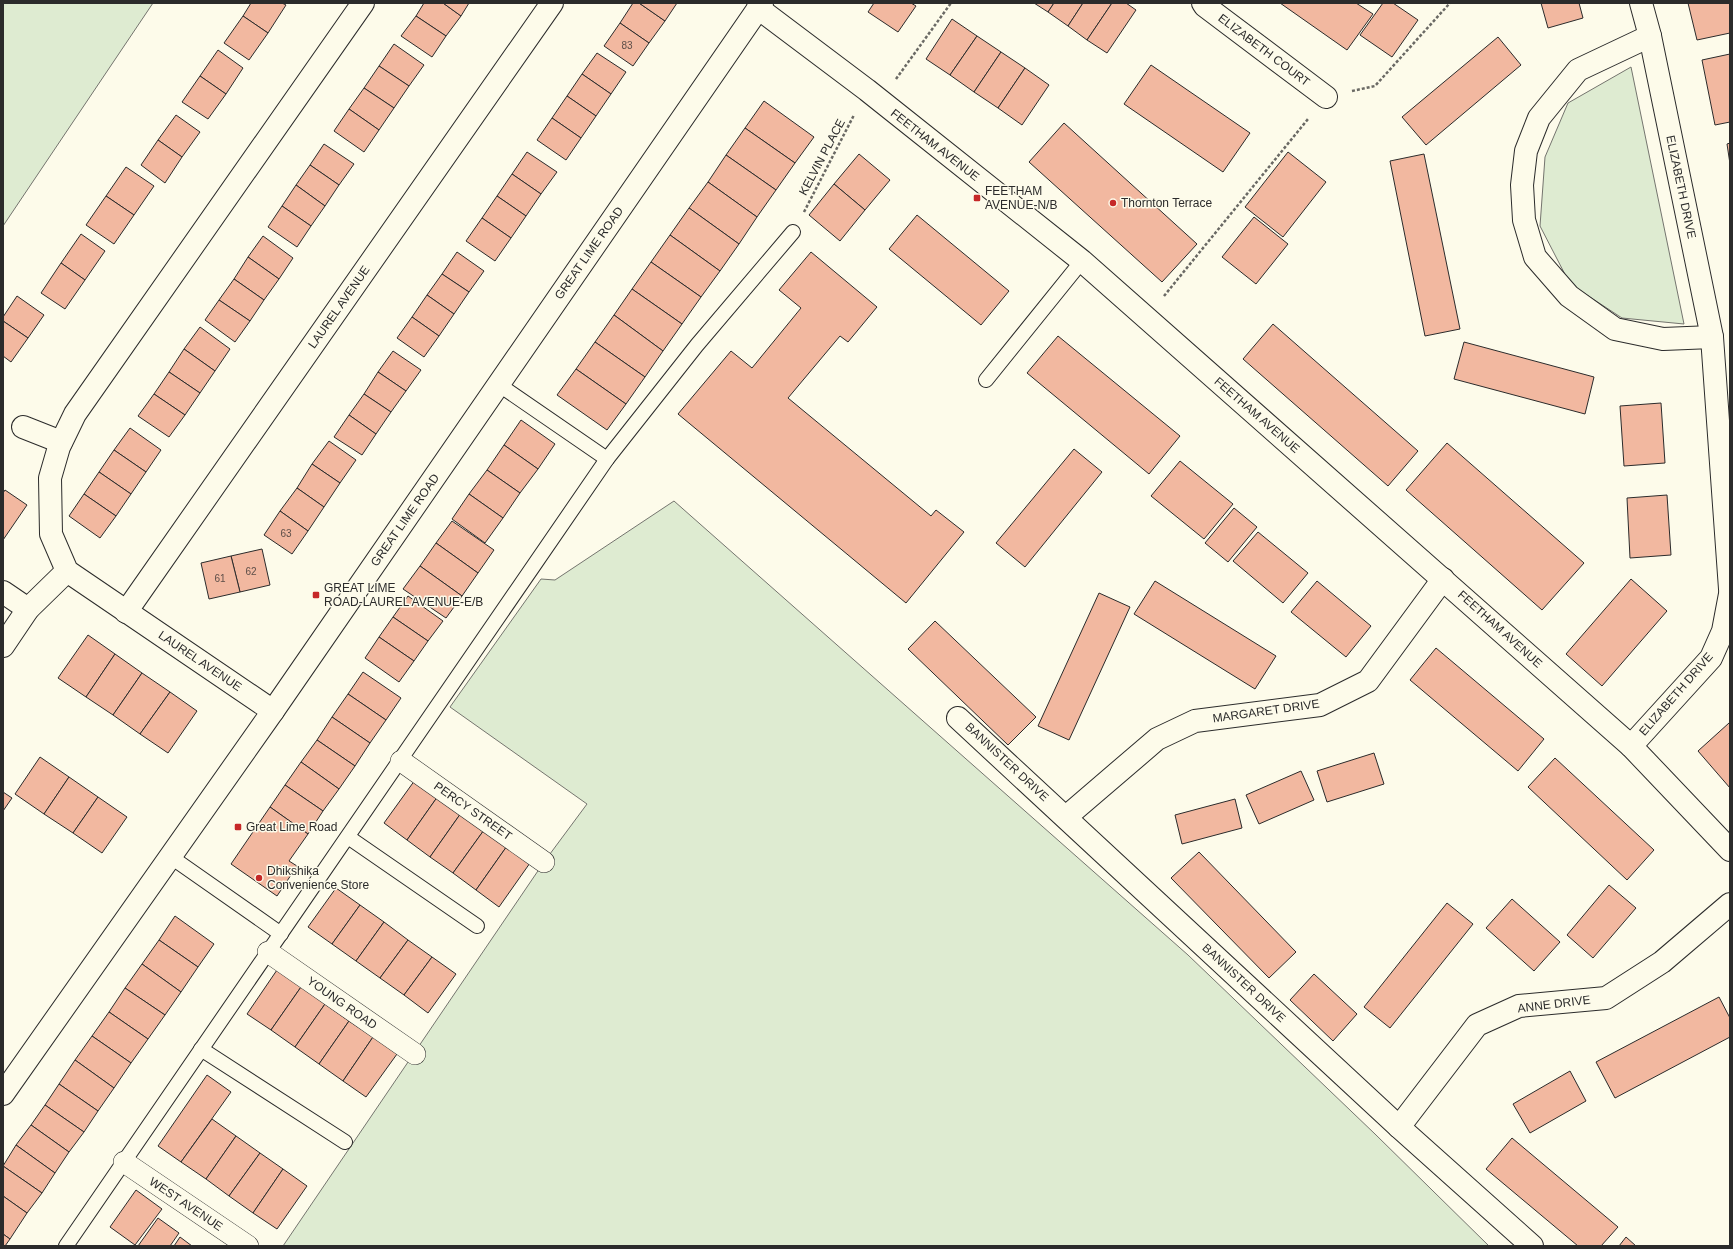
<svg xmlns="http://www.w3.org/2000/svg" width="1733" height="1249" viewBox="0 0 1733 1249" font-family="Arial,sans-serif">
<rect width="100%" height="100%" fill="#fdfbea"/>
<g fill="#deebd1" stroke="#74746e">
<polygon points="3,3 153,3 3,226"/>
<polygon points="1631,67 1684,324 1622,318 1570,284 1540,226 1545,157 1568,103"/>
<polygon points="674,501 1188,955 1375,1134 1489,1246 283,1246 544,862 587,804 450,707 541,579 555,580"/>
</g>
<g fill="#f2b8a0" stroke="#2b2b2b">
<polygon points="251,3 282,3 286,5 268,33 243,16"/>
<polygon points="424,3 443,3 461,16 446,36 416,16"/>
<polygon points="443,3 469,3 461,16"/>
<polygon points="633,3 639,3 665,21 649,43 620,23"/>
<polygon points="639,3 677,3 665,21"/>
<polygon points="874,3 911,3 916,6 898,32 868,12"/>
<polygon points="1034,3 1054,3 1048,12"/>
<polygon points="1054,3 1083,3 1068,26 1048,12"/>
<polygon points="1083,3 1112,3 1087,40 1068,26"/>
<polygon points="1112,3 1126,3 1136,10 1107,53 1087,40"/>
<polygon points="1280,3 1356,3 1373,14 1347,50"/>
<polygon points="1383,3 1393,3 1418,20 1392,57 1360,35"/>
<polygon points="1541,3 1579,3 1583,18 1548,28"/>
<polygon points="1688,3 1730,3 1730,33 1697,40"/>
<polygon points="243,16 268,33 249,60 224,43"/>
<polygon points="416,16 446,36 432,57 401,36"/>
<polygon points="952,19 977,36 950,75 926,59"/>
<polygon points="620,23 649,43 633,66 604,46"/>
<polygon points="977,36 1001,52 974,92 950,75"/>
<polygon points="1498,37 1521,65 1426,145 1402,117"/>
<polygon points="394,44 424,65 409,86 379,66"/>
<polygon points="218,50 243,68 226,94 200,76"/>
<polygon points="1001,52 1025,68 998,108 974,92"/>
<polygon points="597,53 626,72 611,94 582,74"/>
<polygon points="1730,54 1730,122 1715,125 1702,60"/>
<polygon points="1151,65 1250,133 1223,172 1124,104"/>
<polygon points="379,66 409,86 394,108 364,88"/>
<polygon points="1025,68 1049,85 1022,125 998,108"/>
<polygon points="582,74 611,94 596,116 567,96"/>
<polygon points="200,76 226,94 208,119 182,102"/>
<polygon points="364,88 394,108 379,130 349,109"/>
<polygon points="567,96 596,116 581,138 552,118"/>
<polygon points="764,101 814,137 795,163 745,128"/>
<polygon points="349,109 379,130 364,152 334,131"/>
<polygon points="176,115 200,132 182,157 158,140"/>
<polygon points="552,118 581,138 566,160 537,140"/>
<polygon points="1064,123 1197,244 1162,282 1029,162"/>
<polygon points="745,128 795,163 776,190 726,155"/>
<polygon points="158,140 182,157 165,183 141,165"/>
<polygon points="1730,143 1730,164 1727,144"/>
<polygon points="324,144 354,164 339,185 310,165"/>
<polygon points="527,152 557,172 541,194 512,174"/>
<polygon points="1288,152 1326,182 1283,237 1245,207"/>
<polygon points="859,154 890,180 865,210 834,184"/>
<polygon points="1424,154 1460,329 1425,336 1390,161"/>
<polygon points="726,155 776,190 757,217 708,182"/>
<polygon points="310,165 339,185 325,206 296,185"/>
<polygon points="126,167 154,186 134,215 106,196"/>
<polygon points="512,174 541,194 526,216 497,196"/>
<polygon points="708,182 757,217 739,244 689,208"/>
<polygon points="834,184 865,210 840,241 809,215"/>
<polygon points="296,185 325,206 311,226 282,206"/>
<polygon points="106,196 134,215 114,244 86,225"/>
<polygon points="497,196 526,216 511,238 482,218"/>
<polygon points="282,206 311,226 297,247 268,227"/>
<polygon points="689,208 739,244 720,271 670,235"/>
<polygon points="917,215 1009,291 981,325 889,249"/>
<polygon points="1254,217 1288,244 1256,284 1222,257"/>
<polygon points="482,218 511,238 495,261 466,241"/>
<polygon points="81,234 105,251 85,280 61,263"/>
<polygon points="670,235 720,271 701,297 651,262"/>
<polygon points="263,236 293,258 279,279 248,257"/>
<polygon points="457,252 484,271 469,292 442,274"/>
<polygon points="811,252 877,307 848,342 840,336 788,398 931,516 936,510 964,532 906,603 678,414 731,351 752,368 801,308 779,290"/>
<polygon points="248,257 279,279 264,300 234,279"/>
<polygon points="651,262 701,297 682,324 632,289"/>
<polygon points="61,263 85,280 65,309 41,293"/>
<polygon points="442,274 469,292 454,314 427,295"/>
<polygon points="234,279 264,300 250,321 219,300"/>
<polygon points="632,289 682,324 663,351 614,315"/>
<polygon points="427,295 454,314 439,336 412,317"/>
<polygon points="17,296 44,315 28,338 3,321 3,317"/>
<polygon points="219,300 250,321 235,342 205,320"/>
<polygon points="614,315 663,351 645,377 595,342"/>
<polygon points="412,317 439,336 424,357 397,338"/>
<polygon points="3,321 28,338 11,362 3,356"/>
<polygon points="1273,324 1418,451 1388,486 1243,359"/>
<polygon points="200,327 230,349 215,371 184,349"/>
<polygon points="1058,336 1180,436 1149,474 1027,373"/>
<polygon points="595,342 645,377 626,404 576,369"/>
<polygon points="1464,342 1594,377 1585,414 1454,379"/>
<polygon points="184,349 215,371 200,393 169,372"/>
<polygon points="393,351 421,370 406,391 378,372"/>
<polygon points="576,369 626,404 607,430 557,395"/>
<polygon points="169,372 200,393 185,415 154,394"/>
<polygon points="378,372 406,391 391,412 364,394"/>
<polygon points="154,394 185,415 169,437 138,416"/>
<polygon points="364,394 391,412 376,434 349,415"/>
<polygon points="1661,403 1665,463 1624,466 1620,406"/>
<polygon points="349,415 376,434 362,455 334,437"/>
<polygon points="521,420 555,444 538,469 504,445"/>
<polygon points="130,428 161,450 146,472 114,450"/>
<polygon points="329,441 356,460 340,483 312,464"/>
<polygon points="1447,443 1584,563 1542,610 1406,490"/>
<polygon points="504,445 538,469 520,493 487,470"/>
<polygon points="1074,449 1102,472 1025,567 996,543"/>
<polygon points="114,450 146,472 131,494 99,472"/>
<polygon points="1180,461 1233,504 1204,539 1151,496"/>
<polygon points="312,464 340,483 324,507 297,488"/>
<polygon points="487,470 520,493 503,518 469,494"/>
<polygon points="99,472 131,494 116,516 84,494"/>
<polygon points="297,488 324,507 308,531 280,511"/>
<polygon points="5,490 27,505 3,540 3,493"/>
<polygon points="84,494 116,516 100,538 69,516"/>
<polygon points="469,494 503,518 485,543 452,519"/>
<polygon points="1667,495 1671,555 1630,558 1627,498"/>
<polygon points="1234,508 1257,527 1228,562 1205,543"/>
<polygon points="280,511 308,531 292,554 264,535"/>
<polygon points="452,521 494,550 478,573 436,543"/>
<polygon points="1258,532 1308,573 1283,603 1233,561"/>
<polygon points="436,543 478,573 462,596 420,566"/>
<polygon points="262,549 270,585 240,592 231,556"/>
<polygon points="231,556 240,592 209,599 201,563"/>
<polygon points="420,566 462,596 446,618 403,589"/>
<polygon points="1631,579 1667,611 1602,686 1566,654"/>
<polygon points="1155,581 1276,656 1255,689 1134,614"/>
<polygon points="1317,581 1371,626 1346,657 1291,612"/>
<polygon points="1099,593 1130,607 1069,740 1038,726"/>
<polygon points="408,596 443,621 428,641 393,617"/>
<polygon points="393,617 428,641 414,661 379,637"/>
<polygon points="935,621 1036,717 1008,745 908,649"/>
<polygon points="88,635 115,654 86,697 58,678"/>
<polygon points="379,637 414,661 399,682 365,658"/>
<polygon points="1436,648 1544,739 1518,771 1410,680"/>
<polygon points="115,654 142,673 113,715 86,697"/>
<polygon points="363,672 401,698 386,720 348,694"/>
<polygon points="142,673 170,692 140,734 113,715"/>
<polygon points="170,692 197,711 168,753 140,734"/>
<polygon points="348,694 386,720 370,743 332,717"/>
<polygon points="332,717 370,743 355,766 317,740"/>
<polygon points="1729,723 1730,724 1730,788 1698,751"/>
<polygon points="317,740 355,766 339,789 301,762"/>
<polygon points="1374,753 1384,784 1327,802 1317,771"/>
<polygon points="40,757 69,777 44,814 15,794"/>
<polygon points="1555,758 1654,850 1627,880 1528,787"/>
<polygon points="301,762 339,789 323,811 285,785"/>
<polygon points="1301,771 1314,800 1259,824 1246,795"/>
<polygon points="69,777 98,797 73,833 44,814"/>
<polygon points="415,780 438,796 407,840 384,823"/>
<polygon points="285,785 323,811 308,834 270,807"/>
<polygon points="3,792 12,798 3,811"/>
<polygon points="438,796 461,813 430,857 407,840"/>
<polygon points="98,797 127,817 102,853 73,833"/>
<polygon points="1235,799 1242,828 1182,844 1175,815"/>
<polygon points="270,807 308,834 289,861 297,866 277,896 231,864"/>
<polygon points="461,813 484,830 453,873 430,857"/>
<polygon points="484,830 507,846 476,890 453,873"/>
<polygon points="507,846 530,863 499,907 476,890"/>
<polygon points="1199,852 1296,952 1269,978 1171,878"/>
<polygon points="1609,885 1636,908 1593,958 1567,935"/>
<polygon points="336,888 360,905 332,944 308,927"/>
<polygon points="1512,899 1560,942 1534,971 1486,928"/>
<polygon points="1447,903 1473,924 1390,1028 1364,1007"/>
<polygon points="360,905 384,922 356,961 332,944"/>
<polygon points="175,916 214,944 198,967 159,940"/>
<polygon points="384,922 408,940 380,978 356,961"/>
<polygon points="159,940 198,967 181,992 142,964"/>
<polygon points="408,940 432,957 404,995 380,978"/>
<polygon points="432,957 456,974 428,1013 404,995"/>
<polygon points="142,964 181,992 165,1015 125,988"/>
<polygon points="277,970 301,987 271,1030 247,1014"/>
<polygon points="1314,974 1357,1014 1333,1041 1290,1000"/>
<polygon points="301,987 325,1004 295,1047 271,1030"/>
<polygon points="125,988 165,1015 148,1039 109,1012"/>
<polygon points="1719,997 1730,1018 1730,1037 1615,1098 1596,1062"/>
<polygon points="325,1004 349,1021 319,1064 295,1047"/>
<polygon points="109,1012 148,1039 131,1063 92,1036"/>
<polygon points="349,1021 373,1037 343,1081 319,1064"/>
<polygon points="92,1036 131,1063 114,1088 75,1060"/>
<polygon points="373,1037 397,1054 366,1097 343,1081"/>
<polygon points="75,1060 114,1088 98,1111 59,1084"/>
<polygon points="1570,1071 1586,1101 1530,1133 1513,1104"/>
<polygon points="207,1075 231,1092 181,1162 158,1146"/>
<polygon points="59,1084 98,1111 84,1132 45,1105"/>
<polygon points="45,1105 84,1132 69,1152 31,1125"/>
<polygon points="212,1119 236,1136 206,1179 181,1162"/>
<polygon points="31,1125 69,1152 55,1173 16,1145"/>
<polygon points="236,1136 260,1153 229,1196 206,1179"/>
<polygon points="1512,1138 1618,1227 1601,1246 1578,1246 1486,1169"/>
<polygon points="16,1145 55,1173 42,1193 3,1166"/>
<polygon points="260,1153 283,1169 253,1213 229,1196"/>
<polygon points="3,1166 42,1193 27,1213 3,1196"/>
<polygon points="283,1169 307,1186 277,1229 253,1213"/>
<polygon points="136,1190 162,1209 135,1245 110,1227"/>
<polygon points="3,1196 27,1213 10,1239 3,1234"/>
<polygon points="158,1218 179,1233 170,1246 138,1246"/>
<polygon points="3,1234 10,1239 5,1246 3,1246"/>
<polygon points="180,1237 192,1246 174,1246"/>
<polygon points="1626,1237 1636,1246 1619,1246"/>
</g>
<g fill="none" stroke-linecap="round" stroke-linejoin="round">
<defs>
<g id="service">
<polyline points="986,380 1082,261"/>
<polyline points="498,384 607,459"/>
<polyline points="348,837 477,926"/>
<polyline points="171,857 281,934"/>
<polyline points="201,1049 345,1142"/>
<polyline points="66,1246 607,459 697,345 793,232"/>
</g>
<g id="pedestrian">
<polyline points="401,761 544,862"/>
<polyline points="268,952 415,1054"/>
<polyline points="124,1162 248,1246"/>
</g>
<g id="minor">
<polyline points="1203,3 1205,6 1326,97"/>
<polyline points="1641,3 1650,36 1712,337 1730,589"/>
<polyline points="758,8 867,90 1082,261 1631,746 1730,850"/>
<polyline points="1650,36 1578,70 1539,118 1526,151 1522,185 1524,220 1535,257 1569,296 1615,329 1663,339 1712,337"/>
<polyline points="23,427 61,442"/>
<polyline points="3,592 28,609"/>
<polyline points="126,612 552,3"/>
<polyline points="3,646 28,609 67,571"/>
<polyline points="273,711 67,571 51,534 50,478 59,447 75,414 363,3"/>
<polyline points="958,718 1399,1127 1532,1246"/>
<polyline points="1631,746 1711,658 1723,631 1730,594"/>
<polyline points="1066,817 1157,739 1195,721 1320,705 1368,681 1443,579"/>
<polyline points="1399,1127 1477,1025 1519,1006 1606,998 1662,962 1730,904"/>
</g>
<polyline id="secondary" points="3,1094 273,711 762,3"/>
</defs>
<use href="#service" stroke="#2b2b2b" stroke-width="16"/>
<use href="#pedestrian" stroke="#2b2b2b" stroke-width="22"/>
<use href="#minor" stroke="#2b2b2b" stroke-width="24"/>
<use href="#secondary" stroke="#2b2b2b" stroke-width="24"/>
<g stroke="#6a6964" stroke-width="2.5" stroke-dasharray="3 2" stroke-linecap="butt">
<polyline points="896,79 951,3"/>
<polyline points="1352,91 1375,86 1450,3"/>
<polyline points="804,212 854,115"/>
<polyline points="1164,296 1308,119"/>
</g>
<use href="#service" stroke="#fdfbea" stroke-width="14"/>
<use href="#pedestrian" stroke="#fdfbea" stroke-width="21"/>
<use href="#minor" stroke="#fdfbea" stroke-width="22"/>
<use href="#secondary" stroke="#fdfbea" stroke-width="22"/>
</g>
<g fill="#c62828" stroke="#fdfbea" stroke-width="1.5">
<rect x="973" y="194" width="8" height="8" rx="2"/>
<circle cx="1113" cy="203" r="4"/>
<rect x="312" y="591" width="8" height="8" rx="2"/>
<rect x="234" y="823" width="8" height="8" rx="2"/>
<circle cx="259" cy="878" r="4"/>
</g>
<g text-anchor="middle" dominant-baseline="central" stroke-width="3" stroke-linejoin="round" paint-order="stroke">
<g font-size="10" fill="#5d4e48">
<text x="627" y="45">83</text>
<text x="286" y="533">63</text>
<text x="251" y="571">62</text>
<text x="220" y="578">61</text>
</g>
<g font-size="12" fill="#2b2b2b" stroke="#fdfbea">
<text transform="translate(1264 50) rotate(37)">ELIZABETH COURT</text>
<text transform="translate(935 145) rotate(38)">FEETHAM AVENUE</text>
<text transform="translate(822 157) rotate(-62)">KELVIN PLACE</text>
<text transform="translate(1681 187) rotate(78)">ELIZABETH DRIVE</text>
<text transform="translate(589 253) rotate(-55)">GREAT LIME ROAD</text>
<text transform="translate(339 307) rotate(-55)">LAUREL AVENUE</text>
<text transform="translate(1257 415) rotate(41)">FEETHAM AVENUE</text>
<text transform="translate(405 520) rotate(-55)">GREAT LIME ROAD</text>
<text transform="translate(1500 629) rotate(42)">FEETHAM AVENUE</text>
<text transform="translate(200 661) rotate(34)">LAUREL AVENUE</text>
<text transform="translate(1676 694) rotate(-49)">ELIZABETH DRIVE</text>
<text transform="translate(1266 711) rotate(-8)">MARGARET DRIVE</text>
<text transform="translate(1007 762) rotate(43)">BANNISTER DRIVE</text>
<text transform="translate(473 811) rotate(35)">PERCY STREET</text>
<text transform="translate(1244 983) rotate(43)">BANNISTER DRIVE</text>
<text transform="translate(342 1003) rotate(35)">YOUNG ROAD</text>
<text transform="translate(1554 1004) rotate(-7)">ANNE DRIVE</text>
<text transform="translate(186 1204) rotate(34)">WEST AVENUE</text>
</g>
<g font-size="12" fill="#2b2b2b" stroke="#fdfbea" text-anchor="start">
<text x="985" y="191">FEETHAM<tspan x="985" dy="14">AVENUE-N/B</tspan></text>
<text x="1121" y="203">Thornton Terrace</text>
<text x="324" y="588">GREAT LIME<tspan x="324" dy="14">ROAD-LAUREL AVENUE-E/B</tspan></text>
<text x="246" y="827">Great Lime Road</text>
<text x="267" y="871">Dhikshika<tspan x="267" dy="14">Convenience Store</tspan></text>
</g>
</g>
<rect width="1733" height="1249" fill="none" stroke="#2b2b2b" stroke-width="8"/>
</svg>
